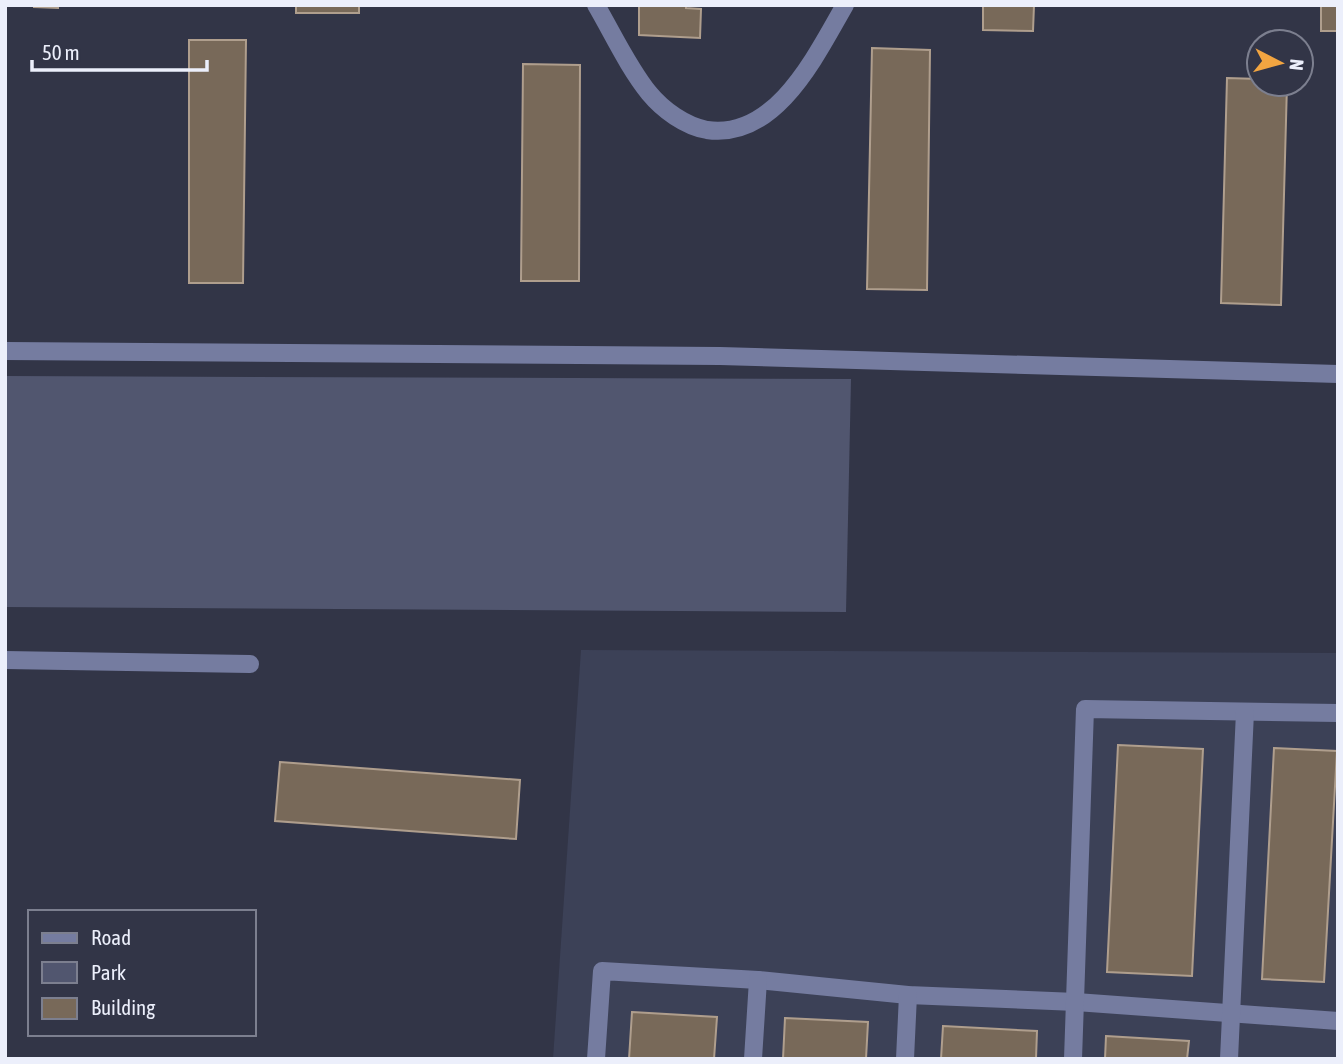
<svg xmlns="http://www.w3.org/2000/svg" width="1343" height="1064" viewBox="0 0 1343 1064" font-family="'Asap Condensed',sans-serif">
<rect width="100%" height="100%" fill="#323547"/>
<polygon fill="#3c4157" points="581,650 1338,653 1338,1059 553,1059"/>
<polygon fill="#51566f" points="5,376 851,379 846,612 5,607"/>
<g fill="#786959" stroke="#af9e8d" stroke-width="2">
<polygon points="34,5 58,5 58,8 34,7"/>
<rect x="296" y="5" width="63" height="8"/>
<polygon points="639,5 686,5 686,8 701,9 700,38 639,35"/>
<polygon points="983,5 1034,5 1033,31 983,30"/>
<rect x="1321" y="5" width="17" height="26"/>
<polygon points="189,40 246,40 243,283 189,283"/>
<polygon points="872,48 930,50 927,290 867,289"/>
<polygon points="523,64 580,65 579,281 521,281"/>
<polygon points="1227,78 1259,79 1259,84 1287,84 1281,305 1221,303"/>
<polygon points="1118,745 1203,749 1192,976 1107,972"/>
<polygon points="1274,748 1337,751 1324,982 1262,979"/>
<polygon points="280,762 520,780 516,839 275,821"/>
<polygon points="632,1012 717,1017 714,1059 629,1059"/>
<polygon points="785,1018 868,1022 866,1059 783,1059"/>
<polygon points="943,1026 1037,1031 1036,1059 941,1059"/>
<polygon points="1106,1036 1189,1041 1187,1059 1105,1059"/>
</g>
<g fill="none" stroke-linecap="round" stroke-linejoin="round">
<g stroke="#757ca0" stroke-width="18">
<path d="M596 5C613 34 628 67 649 93 663 110 685 126 707 130 776 140 816 55 845 5"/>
<polyline points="5,351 720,356 1338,374"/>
<polyline points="5,660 250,664"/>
<polyline points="596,1059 602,971 758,980 908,995 1076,1002 1338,1021"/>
<polyline points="753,1059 758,980"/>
<polyline points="905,1059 908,995"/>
<polyline points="1073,1059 1085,709 1338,713"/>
<polyline points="1229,1059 1245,712"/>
</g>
</g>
<rect width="1343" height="1064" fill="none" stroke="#eceffb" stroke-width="14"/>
<rect x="28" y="910" width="228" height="126" fill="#323547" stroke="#7c7f8f" stroke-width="2"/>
<rect x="42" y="933" width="35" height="10" fill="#757ca0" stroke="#7c7f8f" stroke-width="2"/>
<text x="91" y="945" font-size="21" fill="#eceffb">Road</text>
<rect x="42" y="962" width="35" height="21" fill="#51566f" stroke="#7c7f8f" stroke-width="2"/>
<text x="91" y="980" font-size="21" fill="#eceffb">Park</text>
<rect x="42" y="998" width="35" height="21" fill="#786959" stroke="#7c7f8f" stroke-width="2"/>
<text x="91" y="1015" font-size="21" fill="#eceffb">Building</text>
<g transform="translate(1280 63) rotate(96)"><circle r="33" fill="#323547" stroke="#7c7f8f" stroke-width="2"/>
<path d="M0-5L12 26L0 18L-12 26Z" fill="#f2a541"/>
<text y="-10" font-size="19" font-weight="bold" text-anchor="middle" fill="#eceffb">N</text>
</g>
<path d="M32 60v10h175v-10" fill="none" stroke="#eceffb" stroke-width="3.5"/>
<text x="42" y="60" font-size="21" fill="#eceffb" stroke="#323547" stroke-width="5" paint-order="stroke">50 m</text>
</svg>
